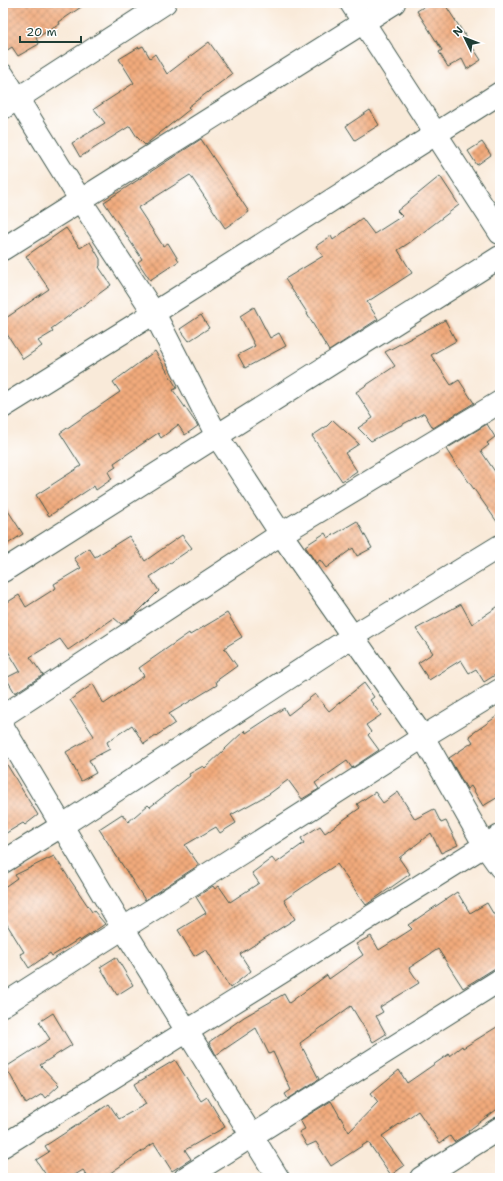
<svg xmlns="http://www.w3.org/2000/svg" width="503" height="1181" viewBox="0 0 503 1181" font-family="'Shantell Sans',sans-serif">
<defs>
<pattern id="building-cross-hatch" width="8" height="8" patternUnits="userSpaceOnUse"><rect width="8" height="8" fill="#f2aa7b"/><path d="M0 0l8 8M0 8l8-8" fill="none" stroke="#c38c66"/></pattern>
</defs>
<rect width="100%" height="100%" fill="#fff"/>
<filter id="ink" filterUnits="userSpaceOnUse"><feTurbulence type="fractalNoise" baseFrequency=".025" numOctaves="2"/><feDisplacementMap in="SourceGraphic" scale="8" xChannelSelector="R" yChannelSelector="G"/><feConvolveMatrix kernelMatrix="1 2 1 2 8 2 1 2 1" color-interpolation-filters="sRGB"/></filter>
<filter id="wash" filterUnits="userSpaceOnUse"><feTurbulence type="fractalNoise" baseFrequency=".012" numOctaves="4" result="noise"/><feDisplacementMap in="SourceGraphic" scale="16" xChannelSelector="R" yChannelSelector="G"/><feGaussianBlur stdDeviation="0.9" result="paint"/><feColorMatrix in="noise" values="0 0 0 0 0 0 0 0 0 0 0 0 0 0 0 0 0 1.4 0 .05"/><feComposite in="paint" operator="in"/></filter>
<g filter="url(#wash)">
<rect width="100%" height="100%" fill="#f9ead9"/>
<g id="blocks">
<g fill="url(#building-cross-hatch)">
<polygon points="3,3 87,3 59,22 60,24 36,38 39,44 18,56 12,47 3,53"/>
<polygon points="430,3 444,3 481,60 467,69 462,59 448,67 439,52 442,50 417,11"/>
<polygon points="209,42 232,74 188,107 190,109 145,145 137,137 130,126 80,157 72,143 105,123 94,109 134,83 119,59 139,47 139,48 143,46 150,58 155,54 167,74"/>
<polygon points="370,110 379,125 355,140 346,126"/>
<polygon points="201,139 249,212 225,228 190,175 138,208 163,246 168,243 179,261 150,280 138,262 142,259 104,202"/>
<polygon points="482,142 491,155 477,165 468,151"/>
<polygon points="440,176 459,205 409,243 398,250 412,273 367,302 378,319 329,351 307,314 308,314 285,279 323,256 316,246 331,236 333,240 362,218 374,234 402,216 397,211"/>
<polygon points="66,228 80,248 90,242 100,259 100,266 99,267 111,285 51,329 53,332 38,341 42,346 23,359 3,328 3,320 49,289 26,256"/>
<polygon points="254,307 270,338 279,333 286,346 245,368 238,355 255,346 240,316"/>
<polygon points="201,315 209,328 189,341 180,329"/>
<polygon points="445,320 456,341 431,355 451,385 459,380 474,403 433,428 424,413 371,441 358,428 373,418 356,392 395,366 385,352"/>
<polygon points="155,351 177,388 173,390 198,426 185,435 178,425 161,438 158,433 114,463 116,467 108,472 112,479 96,490 94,486 49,516 36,495 81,466 60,433 120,392 113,382"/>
<polygon points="333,420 359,444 345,453 357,471 342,481 312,436 327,426"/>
<polygon points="487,424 495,437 487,443 489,445 481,451 500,479 500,526 459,468 458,468 446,449"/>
<polygon points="3,503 23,534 3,547"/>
<polygon points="357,521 372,548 357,556 353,548 326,568 320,560 316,563 305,546 325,533 328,538"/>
<polygon points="182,535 192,548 150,577 159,591 135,615 121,624 114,618 68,650 60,639 30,657 43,675 15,693 6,678 20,671 3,643 3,605 19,595 26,607 56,588 54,584 81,568 74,558 89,548 95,557 129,536 145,561"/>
<polygon points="461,604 472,624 500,605 500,672 484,682 476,669 469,673 461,660 429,680 418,663 433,653 416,629"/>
<polygon points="227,613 242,637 224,648 237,666 216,681 217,685 169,714 175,723 144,744 132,725 107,742 110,749 89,760 96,773 81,781 66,752 94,736 70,700 93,684 104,704 144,676 139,668 189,633 190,635"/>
<polygon points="364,683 374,697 370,700 381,715 366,725 371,732 368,735 379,750 352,768 347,761 315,783 319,789 302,799 288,780 269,794 231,815 236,823 220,833 216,827 185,845 199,865 145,900 99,829 122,814 128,822 148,805 150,807 190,776 189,774 203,766 205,768 245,730 246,733 284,708 288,715 315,694 329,711"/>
<polygon points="500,714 500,796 483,806 471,786 467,789 449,758 473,742 469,736"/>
<polygon points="3,758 29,801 38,815 25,825 23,823 3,835"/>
<polygon points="375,792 383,803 398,792 415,819 434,809 441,823 446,821 458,845 441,853 431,833 399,858 410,874 366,905 355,890 337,864 284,900 295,919 240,954 251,971 230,988 206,949 194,956 178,930 206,913 196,897 213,886 215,889 219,886 230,902 259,883 252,873 272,858 276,863 304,843 301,838 320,826 325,833 360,808 357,804"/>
<polygon points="54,856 92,912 94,911 105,924 80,941 79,939 52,956 50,953 29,968 20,954 24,952 3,918 3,888 17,878 15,875"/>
<polygon points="457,892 470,913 487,903 500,925 500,965 463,988 438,949 409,968 419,983 380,1007 383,1012 376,1016 386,1034 373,1042 351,1006 300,1043 319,1079 288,1099 285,1094 291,1090 273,1052 269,1054 256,1028 216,1055 209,1042 244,1017 284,994 289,1003 327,975 329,979 363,955 356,944 371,936 379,950 412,929 408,925"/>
<polygon points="116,957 133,985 117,995 100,967"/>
<polygon points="53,1013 72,1045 40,1065 59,1085 45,1098 42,1094 26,1104 6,1067 50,1039 39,1022"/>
<polygon points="500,1025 500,1107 468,1131 469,1133 454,1142 450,1136 440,1143 418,1111 382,1136 404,1166 391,1175 368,1142 331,1166 316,1142 307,1146 299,1132 305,1129 300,1120 331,1101 349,1132 378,1102 371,1093 399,1070 407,1083 449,1054 449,1056 462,1046 463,1048"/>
<polygon points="175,1060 201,1101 207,1097 225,1127 185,1150 191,1159 172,1171 154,1143 103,1178 89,1178 83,1170 70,1178 48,1178 36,1160 49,1152 45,1146 109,1104 119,1119 146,1104 135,1084"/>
</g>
</g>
</g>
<g filter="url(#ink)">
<use href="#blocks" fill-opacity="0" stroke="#40574d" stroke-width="1"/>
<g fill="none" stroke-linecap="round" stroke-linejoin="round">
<defs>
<g id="street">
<polyline points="351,3 500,233"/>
<polyline points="3,75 81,201 154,313 217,436 281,534 423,737 485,846 500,867"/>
<polyline points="3,108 165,3"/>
<polyline points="3,249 394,3"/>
<polyline points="3,407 154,313 500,93"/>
<polyline points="3,571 500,257"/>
<polyline points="3,716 281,534 500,402"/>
<polyline points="3,727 123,928 278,1178"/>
<polyline points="3,862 63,825 353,636 500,546"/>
<polyline points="3,1005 423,737 500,690"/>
<polyline points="3,1146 500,836"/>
<polyline points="185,1178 500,980"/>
<polyline points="421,1178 500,1128"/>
</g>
</defs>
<use href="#street" stroke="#40574d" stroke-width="24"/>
<use href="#street" stroke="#fff" stroke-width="22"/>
</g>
</g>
<rect width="503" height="1181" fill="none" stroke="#fff" stroke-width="16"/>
<g transform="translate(465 38) rotate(313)" stroke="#ffffff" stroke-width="3" paint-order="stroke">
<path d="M0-3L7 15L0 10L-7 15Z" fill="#1f3d34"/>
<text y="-6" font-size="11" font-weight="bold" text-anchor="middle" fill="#1f3d34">N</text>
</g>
<path d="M20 36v6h61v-6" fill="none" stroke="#1f3d34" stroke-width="2"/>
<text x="26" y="36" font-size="12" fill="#1f3d34" stroke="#ffffff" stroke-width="3" paint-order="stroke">20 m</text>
</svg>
